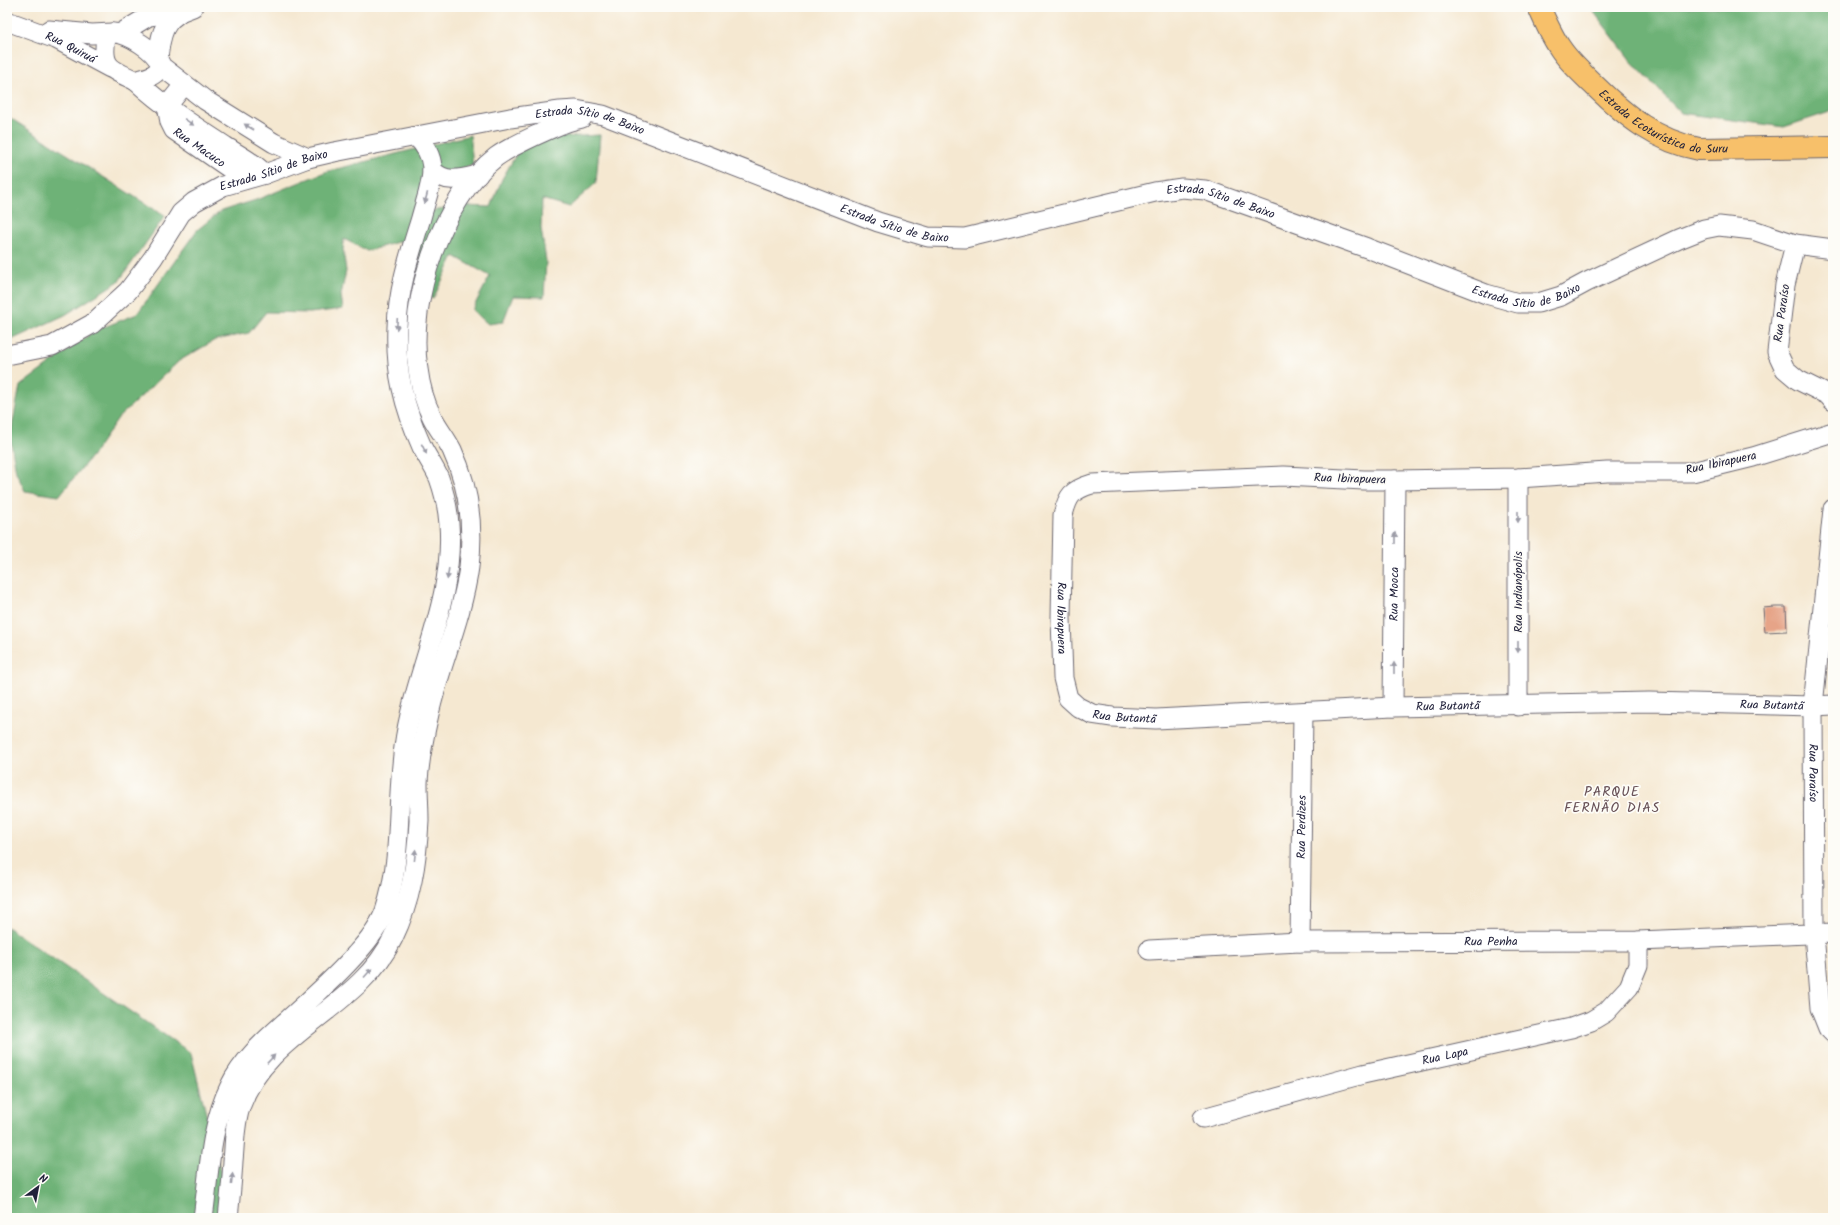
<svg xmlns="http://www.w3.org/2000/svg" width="1840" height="1225" viewBox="0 0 1840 1225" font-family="Kalam,sans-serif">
<rect width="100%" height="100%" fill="#fdfcf7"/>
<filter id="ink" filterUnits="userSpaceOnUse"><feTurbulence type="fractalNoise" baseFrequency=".025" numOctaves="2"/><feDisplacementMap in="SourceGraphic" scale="8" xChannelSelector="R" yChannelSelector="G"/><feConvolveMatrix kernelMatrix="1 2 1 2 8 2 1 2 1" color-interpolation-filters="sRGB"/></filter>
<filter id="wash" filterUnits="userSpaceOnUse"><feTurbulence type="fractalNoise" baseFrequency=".012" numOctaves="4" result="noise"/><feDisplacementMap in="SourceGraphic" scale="16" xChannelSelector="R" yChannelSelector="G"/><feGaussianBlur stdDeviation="0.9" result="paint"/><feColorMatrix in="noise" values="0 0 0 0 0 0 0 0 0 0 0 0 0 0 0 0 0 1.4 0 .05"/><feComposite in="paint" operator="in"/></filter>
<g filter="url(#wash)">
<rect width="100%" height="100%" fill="#f5e8d1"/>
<g fill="#6eb277" stroke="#486a59">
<polygon points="1590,7 1833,7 1833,111 1784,127 1681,113 1632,62"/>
<polygon points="7,116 165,216 119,281 65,315 7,342"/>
<polygon points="470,135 473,165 420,185 424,212 464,206 491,207 502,179 517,153 543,138 600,135 596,183 569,207 542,199 541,228 546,261 544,297 513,296 503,322 488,324 472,310 490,276 454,256 433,299 418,292 414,280 419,260 415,237 367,251 344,239 343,249 346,271 341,295 343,309 310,313 266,312 249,333 215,340 179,361 118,418 94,453 59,496 25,491 16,472 10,437 20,386 94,331 137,314 197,230 221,211 256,200 325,172"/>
<polygon points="7,927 191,1053 232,1218 7,1218"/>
</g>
<g id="blocks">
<polygon fill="#e6a488" points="1775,607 1786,607 1787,631 1765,632 1763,608"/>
</g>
</g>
<g filter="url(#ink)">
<use href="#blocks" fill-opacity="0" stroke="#6c6770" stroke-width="1"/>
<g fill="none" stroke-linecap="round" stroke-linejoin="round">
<defs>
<g id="minor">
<path id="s1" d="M7 21 56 39 110 68"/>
<polyline points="49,30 92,34 112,33"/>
<polyline points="121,33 149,16 180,12 193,7"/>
<path d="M158 57C160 46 160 33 168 23 171 18 176 16 180 12"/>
<path d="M161 66C155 77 147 77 136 81 112 69 101 69 106 38L112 33C127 32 157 51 161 66L205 100 274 143 308 158"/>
<path d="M136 81C163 106 194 126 225 146 238 155 254 162 265 174"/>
<path id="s2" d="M184 85 167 106 170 122 174 130 245 179"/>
<path d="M432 170C445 184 461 179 478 175"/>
<polyline points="1795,244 1785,285 1777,352 1785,369 1798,380 1828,395 1833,401"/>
<path id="s3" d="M7 355 52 346 92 324 128 291 153 258 181 213 194 202 223 186 265 174 308 158 334 152 510 118 560 111 576 110 603 115 878 222 928 237 965 238 1155 192 1182 188 1205 190 1367 248 1486 294 1518 303H1538L1561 296 1587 282 1679 239 1704 229 1719 226 1753 230 1795 244 1833 249"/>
<path id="s4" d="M1833 432 1753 457 1692 472H1607L1518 478 1395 480H1364L1284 476 1092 484C1072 490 1068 495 1063 515L1061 618 1063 678 1068 698 1078 707 1092 714 1112 717 1156 719 1393 707 1649 702 1813 706 1833 705"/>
<path id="s5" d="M1833 509 1813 706 1814 933 1820 1008 1828 1028 1833 1033"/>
<polyline points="1518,706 1518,478"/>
<path id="s6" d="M1393 707 1395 480"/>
<path id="s7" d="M1300 942 1303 712"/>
<path id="s8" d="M1149 950 1300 942 1638 941 1833 933"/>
<path id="s9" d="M1203 1118 1363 1074 1571 1028 1591 1021 1606 1012 1629 987 1638 965V941"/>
<path d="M203 1218C209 1175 210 1126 230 1086 243 1058 270 1036 292 1016 314 996 336 977 356 954 367 942 379 927 385 911 403 858 396 802 404 747 414 672 455 601 449 524 448 509 444 492 439 478 434 467 427 457 422 447 404 407 395 371 397 327 398 289 410 254 421 218 425 202 433 183 432 167 431 155 424 144 416 136"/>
<path d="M228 1218C230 1199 232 1180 233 1161 235 1142 234 1123 241 1105 267 1032 360 1008 393 938 411 901 417 862 419 821 419 808 418 796 418 783 419 760 424 736 429 714 440 665 462 618 469 567 474 527 469 487 452 450 446 438 438 429 432 417 425 403 420 385 418 369 407 301 442 199 496 157 510 147 526 140 541 133 555 127 568 120 582 118"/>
</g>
<g id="major">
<path id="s10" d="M1539 7C1545 21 1551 35 1560 48 1569 62 1583 74 1595 86 1626 116 1656 141 1699 149L1833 147"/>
</g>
</defs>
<use href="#minor" stroke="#6c6770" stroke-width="21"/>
<use href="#major" stroke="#6c6770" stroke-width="24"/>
<use href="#minor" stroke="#fff" stroke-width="19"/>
<use href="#major" stroke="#f7c06b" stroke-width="22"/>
</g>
<defs><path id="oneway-solid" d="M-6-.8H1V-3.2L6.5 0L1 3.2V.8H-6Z"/></defs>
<g fill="#9c9ca7">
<use href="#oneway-solid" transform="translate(189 122) rotate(35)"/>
<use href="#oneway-solid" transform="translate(249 127) rotate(-148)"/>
<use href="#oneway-solid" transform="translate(426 198) rotate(105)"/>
<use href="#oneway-solid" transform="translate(397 324) rotate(93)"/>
<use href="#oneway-solid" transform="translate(424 449) rotate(64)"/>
<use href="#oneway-solid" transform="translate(1518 517) rotate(90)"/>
<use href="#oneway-solid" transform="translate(1395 538) rotate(-90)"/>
<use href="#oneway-solid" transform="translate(448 574) rotate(98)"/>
<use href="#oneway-solid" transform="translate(1518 647) rotate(90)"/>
<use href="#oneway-solid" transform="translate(1394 668) rotate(-90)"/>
<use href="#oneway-solid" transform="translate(415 855) rotate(-84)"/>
<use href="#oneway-solid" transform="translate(368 973) rotate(-48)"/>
<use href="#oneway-solid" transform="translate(271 1059) rotate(-47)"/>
<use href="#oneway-solid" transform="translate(232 1179) rotate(-84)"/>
</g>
</g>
<g text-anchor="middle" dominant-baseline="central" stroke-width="3.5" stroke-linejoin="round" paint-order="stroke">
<g font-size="12" fill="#22223b" stroke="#fdfcf7">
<text stroke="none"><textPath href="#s1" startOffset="69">Rua Quiruá</textPath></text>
<text stroke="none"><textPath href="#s10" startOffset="178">Estrada Ecoturística do Suru</textPath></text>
<text stroke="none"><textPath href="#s3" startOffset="662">Estrada Sítio de Baixo</textPath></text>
<text stroke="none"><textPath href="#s2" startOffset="83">Rua Macuco</textPath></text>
<text stroke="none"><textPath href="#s3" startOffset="338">Estrada Sítio de Baixo</textPath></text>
<text stroke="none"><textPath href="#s3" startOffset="1322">Estrada Sítio de Baixo</textPath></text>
<text stroke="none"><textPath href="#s3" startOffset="986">Estrada Sítio de Baixo</textPath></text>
<text stroke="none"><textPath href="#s3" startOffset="1646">Estrada Sítio de Baixo</textPath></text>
<text transform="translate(1782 313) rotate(-82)">Rua Paraíso</text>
<text transform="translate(1721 463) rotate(-12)">Rua Ibirapuera</text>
<text transform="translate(1350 479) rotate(2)">Rua Ibirapuera</text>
<text transform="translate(1518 592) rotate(-90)">Rua Indianópolis</text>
<text stroke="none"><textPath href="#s6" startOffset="113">Rua Mooca</textPath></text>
<text stroke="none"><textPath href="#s4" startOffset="896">Rua Ibirapuera</textPath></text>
<text stroke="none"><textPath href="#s4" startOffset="1686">Rua Butantã</textPath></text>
<text stroke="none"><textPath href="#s4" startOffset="1362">Rua Butantã</textPath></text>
<text stroke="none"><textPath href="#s4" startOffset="1038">Rua Butantã</textPath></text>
<text stroke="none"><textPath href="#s5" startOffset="265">Rua Paraíso</textPath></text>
<text stroke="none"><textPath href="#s7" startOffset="115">Rua Perdizes</textPath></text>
<text stroke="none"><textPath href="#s8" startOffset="342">Rua Penha</textPath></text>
<text stroke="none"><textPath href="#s9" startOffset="250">Rua Lapa</textPath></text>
</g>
<g font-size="14" letter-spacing="1" fill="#675056" stroke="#fdfcf7">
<text x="1612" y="792">PARQUE<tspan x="1612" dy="16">FERNÃO DIAS</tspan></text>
</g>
</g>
<rect width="1840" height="1225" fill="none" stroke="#fdfcf7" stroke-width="24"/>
<g transform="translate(38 1187) rotate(32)" stroke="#fdfcf7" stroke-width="3" paint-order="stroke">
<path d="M0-3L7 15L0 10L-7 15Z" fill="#22223b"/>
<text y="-6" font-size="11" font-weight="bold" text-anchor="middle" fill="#22223b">N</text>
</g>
</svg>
